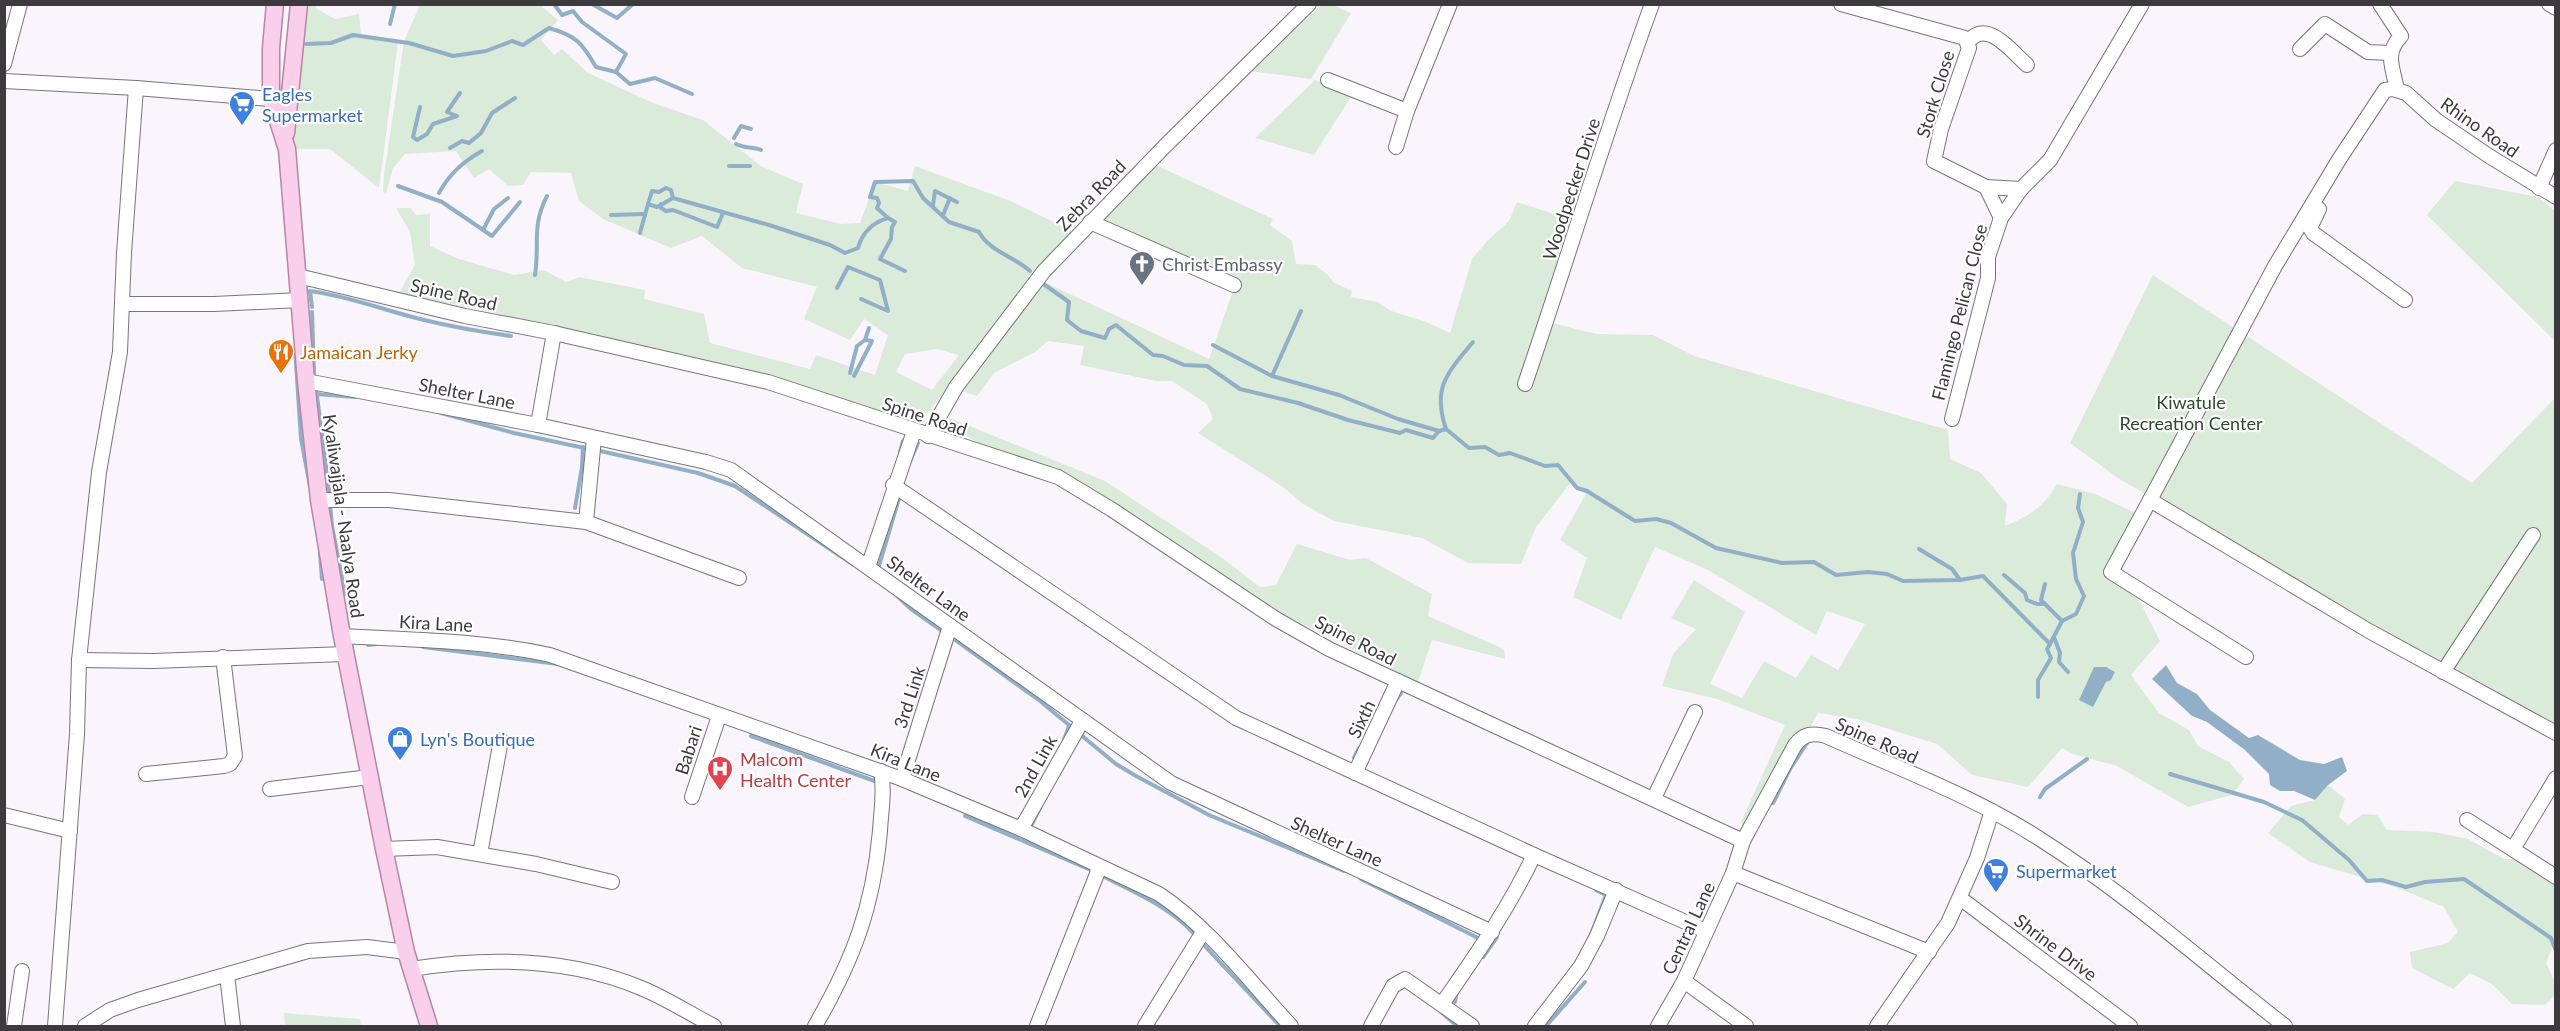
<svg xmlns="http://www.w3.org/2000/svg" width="2560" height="1031" viewBox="0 0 2560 1031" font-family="Lato,sans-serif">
<rect width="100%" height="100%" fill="#faf5fc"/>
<g fill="#daebd9" fill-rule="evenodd">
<polygon points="295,5 317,5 315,8 335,19 359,14 361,36 398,42 379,188 330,149 293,149 289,51"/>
<path d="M420 5H540L558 20 541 40 554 55 562 49 588 73 653 103 703 120 761 166 803 184 796 213 841 224 860 223 875 182 908 191 915 166 1013 202 1074 232 1012 300 970 359 916 427 551 330 496 313 399 293 415 265 410 232 396 208H411L416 215 430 214V246L459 259 514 275 544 270 566 282 579 277 645 290 644 299 704 314 710 343 810 369 816 355 875 375 888 335 864 319 850 340 804 319 817 287 742 268 702 236 671 248 603 219 579 201 571 173 531 172 523 185 508 186 489 169 474 178 456 151 405 154 393 168 386 194 383 191 384 175 404 41ZM937 349 959 355 932 390 896 372 905 354Z"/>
<polygon points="1321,5 1332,5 1351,13 1311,79 1250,71"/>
<polygon points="1315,80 1353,94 1314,155 1255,138"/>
<path d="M1151 163 1273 219 1270 225 1292 241 1296 264 1315 265 1327 274 1333 282 1352 291 1351 297 1378 302 1391 311 1424 321 1450 333 1472 259 1488 240 1509 221 1517 202 1582 223 1552 323 1596 334 1653 335 1694 356 1948 430 1950 459 1981 473 2007 504 2005 526C2029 516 2044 507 2057 484L2095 494 2140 515 2120 563 2160 641 2131 675 2159 713 2189 730 2198 746 2229 762 2244 779 2232 795 2188 807 2117 766 2073 754 2062 748 2028 787 1972 775 1937 744 1857 719 1818 713 1747 844 1741 822 1785 725 1717 699 1662 686 1673 654 1696 629 1671 618 1694 580 1745 612 1710 684 1742 698 1764 661 1796 678 1811 655 1838 670 1865 624 1827 611 1816 635 1708 570 1655 547 1621 620 1573 597 1587 558 1560 540 1586 494 1577 488 1572 481 1536 527 1521 564 1468 563 1422 538 1334 521 1303 504 1283 487 1198 433 1213 419 1207 404 1172 381H1156L1080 365 1084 346 1048 341 1035 352 994 373 977 396 961 391 1004 331 1044 282 1209 359 1234 288 1101 224Z"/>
<polygon points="2455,181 2538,197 2555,211 2554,340 2427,215"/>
<polygon points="2153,275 2472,483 2555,398 2555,736 2118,478 2070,443"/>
<polygon points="950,418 1105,481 1218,555 1260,587 1276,585 1297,544 1350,560 1366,558 1432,594 1428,616 1504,649 1505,659 1432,640 1418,682 1257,601 1180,546 1075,478 977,442 952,427"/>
<polygon points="2328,785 2345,799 2339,817 2348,825 2363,814 2377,815 2387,830 2435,832 2468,839 2504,859 2516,859 2555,882 2555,948 2552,948 2546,963 2555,982 2555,995 2545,1005 2512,1004 2492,984 2470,973 2453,989 2412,968 2410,952 2448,943 2458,932 2444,907 2398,888 2310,862 2268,833 2291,806 2315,800"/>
<polygon points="284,1013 360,1019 361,1026 285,1026"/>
</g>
<g fill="#91b0c7">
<polygon points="2166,665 2177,683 2197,694 2210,710 2249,738 2258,735 2300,760 2324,764 2342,757 2347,771 2328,785 2315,800 2294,791 2280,791 2270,785 2269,774 2245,750 2207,722 2192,716 2152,679"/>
<polygon points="2094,667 2106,667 2115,672 2111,680 2106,682 2093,707 2079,700"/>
</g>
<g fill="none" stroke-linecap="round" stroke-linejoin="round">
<g stroke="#91b0c7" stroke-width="4">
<polyline points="554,4 562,15 573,11 582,22 626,54 616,72"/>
<polyline points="592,4 617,18 633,4"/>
<polyline points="390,24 395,4"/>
<path d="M306 44 331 43 353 35 409 43 453 56 486 51 512 41 523 45 549 28C577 36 582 43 596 67L616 72 630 84 655 78 692 94"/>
<polyline points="420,107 413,137 417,140 427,134 433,124 457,116 447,112 460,93"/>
<polyline points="734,138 741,126 751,129"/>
<path d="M736 144C745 149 752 146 761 150"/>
<polyline points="450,148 462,141 469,143 481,133 492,113 515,98"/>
<polyline points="729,166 750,166"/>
<polyline points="398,186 442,202 492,236 520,202"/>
<path d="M439 193C450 173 463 162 482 151"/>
<path d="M673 198 657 207 648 204 652 191 659 192 666 188 671 190 673 198 769 225 830 245 845 253 858 248C862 233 873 222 888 218L877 208 879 203 877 198 870 197 875 182 913 181 923 198 949 222 979 232C989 251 1015 257 1030 271"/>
<polyline points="661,204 661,208 666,211 673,210 717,227 723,213"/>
<polyline points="933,205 935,191 957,202"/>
<polyline points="611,215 645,214"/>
<polyline points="943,215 950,198"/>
<polyline points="888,218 895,222 892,227 891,239 880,259 905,271"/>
<polyline points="483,230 494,209 508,198"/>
<polyline points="640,233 648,204"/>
<path d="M535 275C540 244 531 227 547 196"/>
<polyline points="1042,283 1069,302 1067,320 1081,331 1105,338 1109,329 1116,325 1153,355 1163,356 1184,365 1207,366 1240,389 1298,403 1348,420 1400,433 1406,430 1433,438 1439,431 1446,429 1469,448 1485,447 1499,455 1510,453 1545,466 1558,465 1577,488 1587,491 1635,521 1656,519 1671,523 1716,548 1782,563 1814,562 1836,575 1868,572 1887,574 1903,581 1960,580 1983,576 2050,644 2047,649 2051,658 2038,680 2038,697"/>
<polyline points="837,288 848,267 880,280 888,311 861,299"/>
<path d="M312 307 310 291C349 296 386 311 424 320 453 327 482 332 511 336"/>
<polyline points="312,312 314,373 330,496"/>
<polyline points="1213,345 1272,376 1339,395 1398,419 1439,431"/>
<polyline points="295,348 301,439 310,486"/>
<polyline points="850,373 857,346 865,340 869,328"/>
<polyline points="854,376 872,341 865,340"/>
<polyline points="1272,376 1301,311"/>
<polyline points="316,394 355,397"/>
<polyline points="441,413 514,433 589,449"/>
<path d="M1446 429C1432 388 1447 373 1473 342"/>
<polyline points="596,450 698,473 735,486 854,565"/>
<polyline points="900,452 903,441"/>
<polyline points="911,459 918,443"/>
<polyline points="330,504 332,526 345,594"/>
<polyline points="575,508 582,467 583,447"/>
<polyline points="1919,549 1952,569 1960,580"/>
<polyline points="320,553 322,579"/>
<polyline points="879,566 900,495"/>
<polyline points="2004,575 2025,593 2027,600 2037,604 2044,604"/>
<polyline points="2045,584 2041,600 2062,621 2050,644"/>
<polyline points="896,595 911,609 945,633"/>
<polyline points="2062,621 2076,614 2084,596 2076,579 2073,553 2083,522 2078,508 2080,494"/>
<polyline points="951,637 1040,701 1116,764 1136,776 1209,815 1344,871"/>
<polyline points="2054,637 2060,653 2059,662 2068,672"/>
<polyline points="368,645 376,644"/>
<polyline points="423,647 558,664"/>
<polyline points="1395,701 1401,693"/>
<polyline points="751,736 880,783"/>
<polyline points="1064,740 1069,726"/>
<polyline points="1354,758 1359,748"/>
<polyline points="2170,774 2264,802 2302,820 2349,860 2367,881 2382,880 2406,887 2425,882 2464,879 2551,938 2556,951"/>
<polyline points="912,777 913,763"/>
<polyline points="2040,797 2045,789 2087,759"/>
<polyline points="1773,803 1790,769 1807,743"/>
<polyline points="965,816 1093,871"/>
<polyline points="1031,826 1040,808"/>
<path d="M1099 874C1134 893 1170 906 1196 936"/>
<polyline points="1361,879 1482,940"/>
<polyline points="1590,937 1606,895 1596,890"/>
<polyline points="1201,942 1280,1026"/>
<polyline points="1483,957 1497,937"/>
<polyline points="1455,1002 1457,991"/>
<polyline points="1440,1011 1457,1026"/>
<polyline points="1546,1026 1585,982"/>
</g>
<defs>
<g id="minor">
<polyline points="1841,4 1965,38 1969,48 1941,129 1934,161 1986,187 2021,189"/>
<path d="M2380 4 2401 36C2384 54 2393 67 2397 90"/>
<polyline points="2549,4 2556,8"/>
<path d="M1968 42C1987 18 2011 51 2027 65"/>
<polyline points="2300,49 2325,24 2368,52 2390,53"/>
<polyline points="4,64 20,4"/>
<polyline points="1328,80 1407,111"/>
<polyline points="4,81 136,88 271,99"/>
<polyline points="1396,147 1407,111 1450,4"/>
<polyline points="1986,187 2001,218"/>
<polyline points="2539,188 2556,150"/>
<polyline points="2556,197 2489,156 2436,120 2406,93 2393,89 2385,90 2340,158 2275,266 2150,500 2369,631 2556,733"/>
<polyline points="2319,209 2310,228 2313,233 2405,300"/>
<polyline points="1090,222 1234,285"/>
<polyline points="298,276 465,316 554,333 768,382 1058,477 1111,509 1276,619 1329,649 1743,841"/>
<polyline points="123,304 214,304 300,300"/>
<polyline points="306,381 538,425 706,462 731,470 1171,783 1492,932"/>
<path d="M1525 384C1568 258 1606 130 1652 4"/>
<polyline points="1952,419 1988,278 1988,257 2001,218 2021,189 2050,160 2142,4"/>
<polyline points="538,425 554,333"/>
<polyline points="928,436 956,387 1044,271 1165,146 1309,4"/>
<polyline points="893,485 1236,718 1534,855 1706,931"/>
<polyline points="319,500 389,500 586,522 739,578"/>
<polyline points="2150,500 2111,572 2246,657"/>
<polyline points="586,522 594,438"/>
<polyline points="868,567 914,431"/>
<path d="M342 636C411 640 482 640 550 655L902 779 1021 829 1159 894C1209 927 1251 983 1291 1026"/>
<polyline points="79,660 153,661 346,654"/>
<polyline points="2443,672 2533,535"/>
<polyline points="1355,773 1398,681"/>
<polyline points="146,774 224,766 230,764 235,756 223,657"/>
<polyline points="902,779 950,626"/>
<polyline points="270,789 370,777"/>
<polyline points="692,797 719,716"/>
<polyline points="1654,798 1695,712"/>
<polyline points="4,815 70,831"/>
<polyline points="2467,820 2556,877"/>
<polyline points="1021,829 1082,721"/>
<polyline points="384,849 437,847 536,864 612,882"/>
<polyline points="2513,849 2556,778"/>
<polyline points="480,854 501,740"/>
<polyline points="1733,873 1929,952"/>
<polyline points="1960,898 2130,1026"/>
<path d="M411 969C487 957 569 958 641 988 666 998 690 1014 714 1026"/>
<polyline points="227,975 233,1026"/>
<polyline points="1684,981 1746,1026"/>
<path d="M1442 1004C1476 955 1509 908 1534 855"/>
<polyline points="14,1026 22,971"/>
<polyline points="55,1026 77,734 79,660 99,472 120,352 124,253 136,88"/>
<polyline points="85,1026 110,1010 138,1000 308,951 367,947 406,952"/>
<path d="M815 1026C853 960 873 908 880 831 881 811 885 791 881 771"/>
<polyline points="1037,1026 1097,874 1098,866"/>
<polyline points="1145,1026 1203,932"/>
<polyline points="1371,1026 1393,986 1405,979 1472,1026"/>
<polyline points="1535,1026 1581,966 1597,936 1616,890"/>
<path d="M1658 1026 1684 981 1733 873 1743 841 1795 745C1804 733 1813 733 1826 736 1899 769 1976 797 2043 841 2128 895 2205 964 2285 1026"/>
<polyline points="1877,1026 1948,923 1977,858 1992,811"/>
</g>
<g id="major">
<polyline points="275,4 271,48 271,99 287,149 306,381 319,500 342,636 384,849 406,952 429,1026"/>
<polyline points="286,133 299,4"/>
</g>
</defs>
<use href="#minor" stroke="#79757b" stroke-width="16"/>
<use href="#major" stroke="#b686a5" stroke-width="19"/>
<use href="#minor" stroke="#fff" stroke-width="14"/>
<use href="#major" stroke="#facfeb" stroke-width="16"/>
</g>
<defs>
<symbol id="supermarket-pin" viewBox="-11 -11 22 30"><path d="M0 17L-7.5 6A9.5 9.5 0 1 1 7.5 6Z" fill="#3f7fe0" stroke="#fff"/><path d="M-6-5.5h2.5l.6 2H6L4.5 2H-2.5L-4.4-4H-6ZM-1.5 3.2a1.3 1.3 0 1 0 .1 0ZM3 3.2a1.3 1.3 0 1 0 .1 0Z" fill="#fff"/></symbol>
<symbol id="church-pin" viewBox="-11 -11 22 30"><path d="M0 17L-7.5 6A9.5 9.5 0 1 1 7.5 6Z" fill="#6b7280" stroke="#fff"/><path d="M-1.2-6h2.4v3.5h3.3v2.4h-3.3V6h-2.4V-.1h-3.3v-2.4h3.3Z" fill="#fff"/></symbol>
<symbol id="restaurant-pin" viewBox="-11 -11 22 30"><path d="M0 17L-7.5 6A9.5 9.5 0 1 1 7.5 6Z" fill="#e8710a" stroke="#fff"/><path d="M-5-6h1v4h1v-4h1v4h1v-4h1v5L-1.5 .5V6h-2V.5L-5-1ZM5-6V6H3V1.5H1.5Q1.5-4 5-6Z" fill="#fff"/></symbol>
<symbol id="shop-pin" viewBox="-11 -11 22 30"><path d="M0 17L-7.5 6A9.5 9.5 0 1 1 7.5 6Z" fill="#3f7fe0" stroke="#fff"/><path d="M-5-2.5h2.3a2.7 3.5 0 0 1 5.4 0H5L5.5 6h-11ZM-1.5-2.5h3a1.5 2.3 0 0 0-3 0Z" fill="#fff"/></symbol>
<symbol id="hospital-pin" viewBox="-11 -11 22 30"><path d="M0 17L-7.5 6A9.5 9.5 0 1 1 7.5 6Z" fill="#e0444e" stroke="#fff"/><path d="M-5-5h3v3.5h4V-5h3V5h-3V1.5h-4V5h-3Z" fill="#fff"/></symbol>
</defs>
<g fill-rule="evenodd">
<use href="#supermarket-pin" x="227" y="89" width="30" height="40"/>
<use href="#church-pin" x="1127" y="249" width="30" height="40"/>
<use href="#restaurant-pin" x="266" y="337" width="30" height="40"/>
<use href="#shop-pin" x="385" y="724" width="30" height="40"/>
<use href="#hospital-pin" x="705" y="754" width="30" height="40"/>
<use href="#supermarket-pin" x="1981" y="856" width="30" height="40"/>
</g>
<g text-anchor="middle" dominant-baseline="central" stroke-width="4.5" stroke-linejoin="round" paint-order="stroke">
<g font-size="18" fill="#366cbe" stroke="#fff" text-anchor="start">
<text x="262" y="94">Eagles<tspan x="262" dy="21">Supermarket</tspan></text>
<text x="420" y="739">Lyn's Boutique</text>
<text x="2016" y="871">Supermarket</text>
</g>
<g font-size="18" fill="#3c3a3d" stroke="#fff">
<text transform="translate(1935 94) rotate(-73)">Stork Close</text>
<text transform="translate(2480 127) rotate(35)">Rhino Road</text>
<text transform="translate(1571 189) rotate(-72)">Woodpecker Drive</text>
<text transform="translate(1091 195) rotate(-46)">Zebra Road</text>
<text transform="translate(454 294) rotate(13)">Spine Road</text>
<text transform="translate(1959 312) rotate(-76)">Flamingo Pelican Close</text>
<text transform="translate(467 393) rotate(11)">Shelter Lane</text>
<text transform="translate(925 416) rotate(18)">Spine Road</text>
<text transform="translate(344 516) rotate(82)">Kyaliwajjala - Naalya Road</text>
<text transform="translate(929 588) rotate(36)">Shelter Lane</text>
<text transform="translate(436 623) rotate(3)">Kira Lane</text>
<text transform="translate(1356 640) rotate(27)">Spine Road</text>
<text transform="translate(909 697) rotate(-72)">3rd Link</text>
<text transform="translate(1361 719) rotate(-64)">Sixth</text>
<text transform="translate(1877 740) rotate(24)">Spine Road</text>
<text transform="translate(688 750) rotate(-72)">Babari</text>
<text transform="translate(906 762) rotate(22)">Kira Lane</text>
<text transform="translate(1035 766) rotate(-61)">2nd Link</text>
<text transform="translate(1337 841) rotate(24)">Shelter Lane</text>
<text transform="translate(1688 928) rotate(-65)">Central Lane</text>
<text transform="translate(2056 947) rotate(37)">Shrine Drive</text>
</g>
<g font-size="18" fill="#5b616d" stroke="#fff" text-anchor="start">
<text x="1162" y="264">Christ Embassy</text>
</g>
<g font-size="18" fill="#c56008" stroke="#fff" text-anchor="start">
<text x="300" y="352">Jamaican Jerky</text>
</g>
<g font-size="18" fill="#274e28" stroke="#fff">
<text x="2191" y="402">Kiwatule<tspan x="2191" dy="21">Recreation Center</tspan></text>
</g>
<g font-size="18" fill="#be3a42" stroke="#fff" text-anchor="start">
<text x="740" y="759">Malcom<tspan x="740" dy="21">Health Center</tspan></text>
</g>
</g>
<rect width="2560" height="1031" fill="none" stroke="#3c3a3d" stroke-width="12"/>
</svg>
